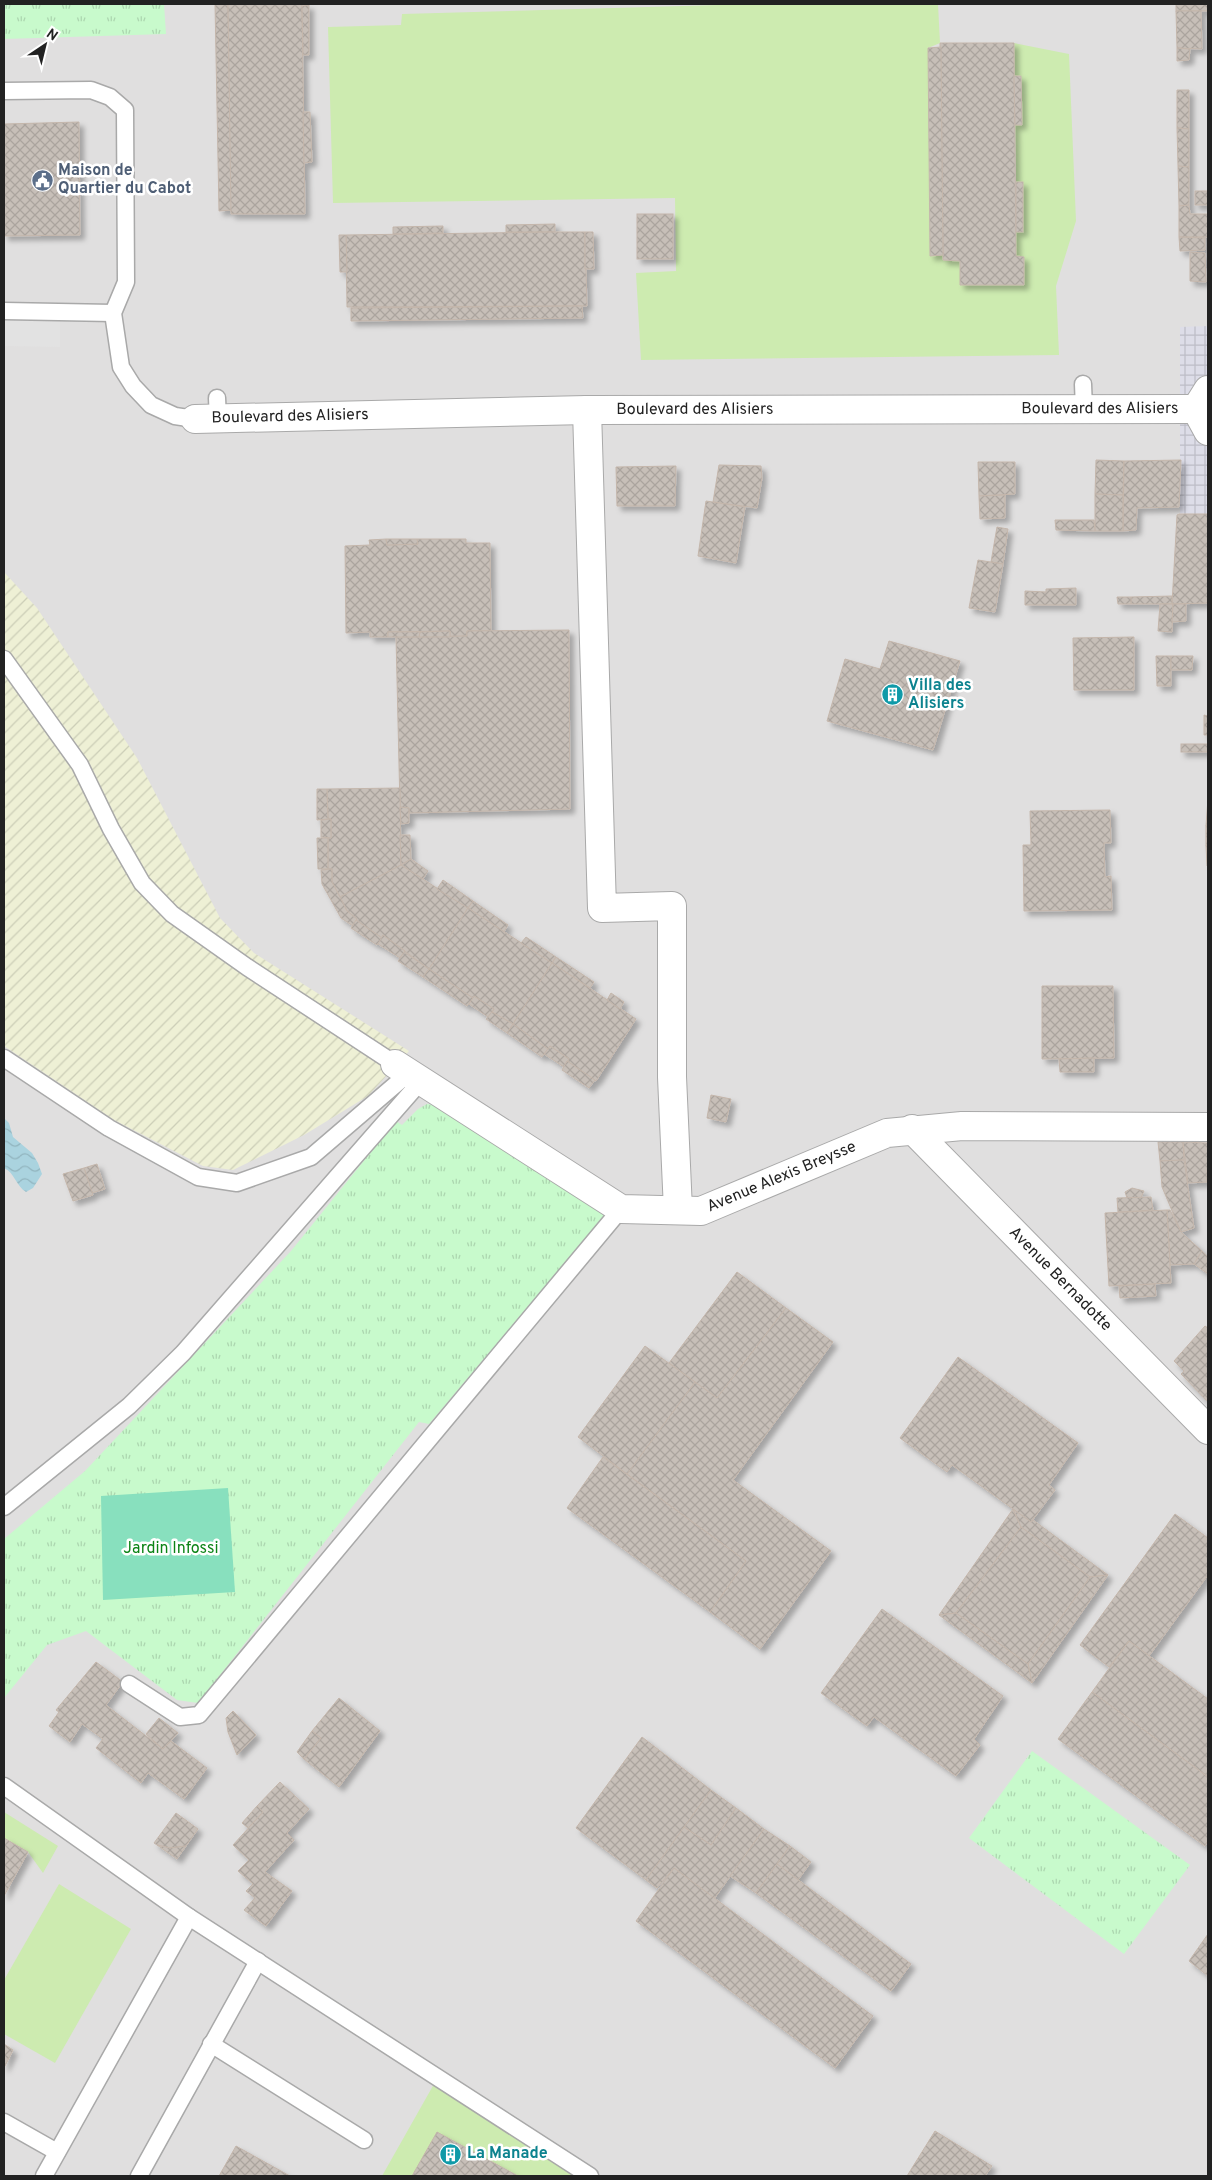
<svg xmlns="http://www.w3.org/2000/svg" width="1212" height="2180" viewBox="0 0 1212 2180" font-family="Overpass,sans-serif">
<defs>
<pattern id="farmland-furrows" width="10" height="10" patternUnits="userSpaceOnUse" patternTransform="scale(1.25)"><rect width="10" height="10" fill="#eef0d5"/><path d="M-1 1l2-2M0 10L10 0M9 11l2-2" fill="none" stroke="#ccceb7"/></pattern>
<pattern id="park-tufts" width="24" height="20" patternUnits="userSpaceOnUse" patternTransform="scale(1.25)"><rect width="24" height="20" fill="#c8facc"/><path d="M3 7l-1-3M5 7V3M7 7l1-3M15 17l-1-3M17 17v-4M19 17l1-3" fill="none" stroke="#acd6af"/></pattern>
<pattern id="plaza-grid" width="8" height="8" patternUnits="userSpaceOnUse" patternTransform="scale(1.25)"><rect width="8" height="8" fill="#dddde8"/><path d="M0 4h8M4 0v8" fill="none" stroke="#bdbdc7"/></pattern>
<pattern id="water-waves" width="16" height="10" patternUnits="userSpaceOnUse" patternTransform="scale(1.25)"><rect width="16" height="10" fill="#aad3df"/><path d="M0 5q4-4 8 0t8 0" fill="none" stroke="#92b5bf"/></pattern>
<pattern id="building-cross-hatch" width="8" height="8" patternUnits="userSpaceOnUse" patternTransform="scale(1.25)"><rect width="8" height="8" fill="#c7bfb8"/><path d="M0 0l8 8M0 8l8-8" fill="none" stroke="#aba49e"/></pattern>
<filter id="shadow"><feDropShadow dx="4.5" dy="4.5" stdDeviation="2.5" flood-color="#0004"/></filter>
</defs>
<rect width="100%" height="100%" fill="#f2efe9"/>
<rect fill="#e0dfdf" x="4" y="4" width="1204" height="2172"/>
<polygon fill="url(#farmland-furrows)" points="4,572 37,608 137,758 220,918 254,953 409,1051 368,1096 304,1135 233,1170 203,1166 114,1120 4,1046"/>
<g fill="#cdebb0">
<polygon points="753,4 938,4 940,43 928,48 930,256 943,255 943,260 960,261 960,285 1024,285 1024,257 1016,256 1016,232 1023,232 1023,182 1016,182 1015,125 1022,125 1021,76 1014,76 1014,43 1069,54 1076,221 1056,286 1059,355 641,360 636,273 676,271 675,198 333,203 328,27 401,25 402,14"/>
<polygon points="4,1812 58,1846 43,1873 28,1852 4,1838"/>
<polygon points="59,1884 131,1929 55,2063 4,2034 4,1980"/>
<polygon points="434,2084 578,2176 518,2176 437,2133 412,2176 382,2176"/>
</g>
<g fill="url(#park-tufts)">
<polygon points="4,4 164,4 166,34 4,39"/>
<polygon points="427,1104 436,1105 606,1214 429,1424 419,1422 198,1703 177,1700 86,1631 47,1645 4,1698 4,1539 85,1471 291,1251 396,1121 402,1125 418,1109"/>
<polygon points="1032,1751 1190,1865 1124,1954 969,1838"/>
</g>
<polygon fill="#88e0be" points="228,1488 235,1592 103,1600 101,1496"/>
<polygon fill="#e2e2e2" points="4,311 60,313 60,347 4,346"/>
<polygon fill="url(#plaza-grid)" points="1208,326 1208,514 1180,514 1180,327"/>
<path fill="url(#water-waves)" d="M4 1118 9 1123 13 1137 32 1153 38 1163 42 1174 33 1188 26 1192C16 1186 14 1172 4 1168Z"/>
<g fill="url(#building-cross-hatch)" stroke="#c4b6ab" filter="url(#shadow)">
<polygon points="215,4 228,4 232,210 219,211"/>
<polygon points="228,4 302,4 305,214 231,214"/>
<rect x="1176" y="4" width="32" height="7"/>
<polygon points="309,5 309,55 303,55 302,6"/>
<polygon points="1176,11 1201,11 1202,49 1177,48"/>
<polygon points="940,43 1014,43 1016,256 1024,257 1024,285 960,285 960,261 943,260"/>
<polygon points="941,47 943,255 930,256 928,48"/>
<polygon points="1177,48 1190,49 1189,60 1177,61"/>
<polygon points="1014,76 1021,76 1022,125 1015,125"/>
<polygon points="1177,90 1189,90 1189,129 1177,128"/>
<polygon points="303,112 310,112 312,162 304,163"/>
<polygon points="79,122 80,235 4,236 4,124"/>
<polygon points="1177,128 1189,129 1189,167 1178,166"/>
<polygon points="1178,166 1189,167 1189,205 1179,206"/>
<rect x="1016" y="182" width="7" height="50"/>
<rect x="1195" y="191" width="13" height="14"/>
<polygon points="1189,205 1190,214 1208,214 1208,237 1179,237 1179,206"/>
<rect x="637" y="214" width="36" height="45"/>
<polygon points="555,224 555,232 506,232 506,225"/>
<polygon points="443,226 443,233 393,234 393,227"/>
<polygon points="555,232 585,232 587,306 347,307 346,235"/>
<polygon points="585,232 593,232 594,269 585,269"/>
<polygon points="339,235 346,235 347,272 340,272"/>
<polygon points="1179,237 1205,238 1205,250 1180,251"/>
<polygon points="1190,252 1205,253 1206,282 1190,281"/>
<polygon points="582,306 583,318 351,321 351,308"/>
<polygon points="1096,460 1124,461 1123,495 1095,494"/>
<polygon points="1181,460 1179,507 1137,508 1136,530 1123,531 1124,461"/>
<polygon points="978,462 1015,462 1015,494 979,496"/>
<polygon points="719,465 761,466 762,478 757,508 713,502"/>
<polygon points="676,466 675,506 617,506 616,467"/>
<polygon points="1095,494 1123,495 1123,531 1095,531"/>
<polygon points="1005,495 1005,518 980,519 979,496"/>
<polygon points="706,501 745,507 736,563 698,556"/>
<polygon points="1179,514 1208,514 1208,603 1172,604 1177,515"/>
<polygon points="1055,520 1094,520 1095,531 1056,530"/>
<polygon points="997,527 1008,529 1003,564 991,562"/>
<polygon points="386,539 387,545 418,544 417,539 466,539 466,543 490,543 491,631 467,631 467,636 450,637 450,631 388,632 388,637 370,637 370,632 346,633 345,546 370,545 369,540"/>
<polygon points="386,539 417,539 418,544 387,545"/>
<polygon points="978,560 1003,564 995,612 969,608"/>
<polygon points="1076,588 1076,605 1025,605 1025,591 1046,592 1046,589"/>
<polygon points="1172,596 1172,604 1131,604 1131,597"/>
<polygon points="1117,597 1131,597 1131,604 1118,604"/>
<polygon points="1160,604 1173,604 1172,632 1158,631"/>
<polygon points="1173,604 1186,604 1186,621 1172,622"/>
<polygon points="569,630 570,809 409,813 409,808 400,807 396,637 467,636 467,631"/>
<polygon points="450,631 450,637 419,637 420,632"/>
<polygon points="388,632 420,632 419,637 388,637"/>
<polygon points="1134,637 1134,690 1074,690 1073,638"/>
<polygon points="889,641 960,661 933,750 827,721 845,659 880,669"/>
<polygon points="1156,656 1171,656 1171,686 1157,686"/>
<polygon points="1171,656 1193,656 1192,670 1171,670"/>
<polygon points="1204,715 1208,716 1208,735 1204,735"/>
<rect x="1181" y="744" width="27" height="8"/>
<polygon points="400,788 401,865 340,897 332,882 332,869 328,869 328,838 331,838 331,819 328,819 327,789"/>
<polygon points="317,789 327,789 328,819 317,820"/>
<polygon points="1208,798 1208,826 1206,826"/>
<polygon points="400,807 409,808 409,823 401,824"/>
<polygon points="1110,810 1111,843 1104,843 1105,877 1111,876 1112,910 1024,911 1023,845 1031,845 1030,811"/>
<polygon points="331,819 331,838 321,837 321,820"/>
<rect x="1206" y="826" width="2" height="19"/>
<polygon points="400,835 410,835 411,859 401,865"/>
<polygon points="317,838 328,838 328,869 318,869"/>
<polygon points="1206,845 1208,845 1208,866 1207,866"/>
<polygon points="411,859 428,871 423,879 401,865"/>
<polygon points="401,865 468,908 429,969 383,935 382,938 356,920 357,919 347,911 340,897"/>
<polygon points="332,869 332,882 340,897 347,911 357,919 353,926 341,918 322,884 321,870"/>
<polygon points="443,880 473,901 468,908 437,889"/>
<polygon points="473,901 508,925 504,932 468,908"/>
<polygon points="468,908 552,963 513,1024 492,1012 494,1009 474,996 473,998 429,969"/>
<polygon points="356,920 382,938 377,945 351,928"/>
<polygon points="383,935 405,951 400,958 378,944"/>
<polygon points="526,937 556,957 552,963 521,943"/>
<polygon points="404,952 429,969 423,977 398,961"/>
<polygon points="556,957 594,982 590,988 552,963"/>
<polygon points="552,963 636,1019 596,1081 567,1061 569,1059 550,1046 548,1049 513,1024"/>
<polygon points="429,969 473,998 469,1004 467,1006 423,977"/>
<polygon points="1042,986 1113,986 1114,1058 1042,1059"/>
<polygon points="611,993 624,1002 620,1009 607,1000"/>
<polygon points="474,996 494,1009 488,1017 469,1004"/>
<polygon points="492,1012 513,1024 507,1033 486,1019"/>
<polygon points="513,1024 548,1049 542,1057 507,1033"/>
<polygon points="550,1046 569,1059 564,1067 544,1054"/>
<polygon points="1094,1058 1094,1072 1060,1072 1059,1059"/>
<polygon points="567,1061 595,1080 589,1088 562,1070"/>
<polygon points="711,1095 731,1099 726,1122 707,1118"/>
<polygon points="1158,1142 1183,1142 1184,1160 1160,1161"/>
<polygon points="1183,1142 1208,1143 1207,1182 1188,1183"/>
<polygon points="1184,1160 1194,1228 1181,1232 1162,1187 1160,1161"/>
<polygon points="97,1164 105,1189 92,1193 84,1168"/>
<polygon points="84,1168 93,1195 73,1201 63,1174"/>
<polygon points="1132,1188 1144,1191 1141,1198 1127,1198 1125,1192"/>
<polygon points="1151,1197 1153,1210 1118,1212 1117,1198"/>
<polygon points="1167,1210 1170,1210 1181,1232 1202,1251 1194,1264 1170,1265"/>
<polygon points="1167,1210 1171,1283 1109,1286 1105,1213"/>
<polygon points="1202,1251 1208,1257 1208,1274 1194,1264"/>
<polygon points="737,1272 786,1308 717,1398 669,1363"/>
<polygon points="1155,1284 1156,1296 1120,1298 1119,1286"/>
<polygon points="786,1308 833,1342 733,1480 831,1551 760,1649 710,1612 746,1561 627,1474 695,1382 717,1398"/>
<polygon points="1205,1326 1208,1328 1208,1402 1181,1374 1184,1371 1174,1361"/>
<polygon points="645,1346 695,1382 627,1474 578,1437"/>
<polygon points="958,1357 1078,1443 1049,1485 1055,1490 1031,1522 952,1465 947,1472 900,1438"/>
<polygon points="603,1457 746,1561 710,1612 567,1508"/>
<polygon points="1013,1509 1021,1527 956,1613 939,1615"/>
<polygon points="1013,1509 1031,1522 1033,1520 1108,1575 1090,1577 1021,1527"/>
<polygon points="1175,1514 1208,1538 1208,1575 1149,1656 1129,1641 1109,1667 1080,1645"/>
<polygon points="1021,1527 1090,1577 1028,1664 956,1613"/>
<polygon points="1108,1575 1032,1683 1028,1664 1090,1577"/>
<polygon points="882,1609 1003,1696 974,1739 980,1745 956,1776 874,1717 867,1726 821,1693"/>
<polygon points="956,1613 1028,1664 1032,1683 939,1615"/>
<polygon points="1129,1641 1208,1699 1208,1777 1092,1692"/>
<polygon points="96,1662 123,1682 106,1705 163,1749 171,1741 207,1768 184,1799 148,1773 141,1783 96,1748 103,1739 82,1724 70,1742 49,1726 59,1712 56,1710"/>
<polygon points="1092,1692 1208,1777 1208,1841 1205,1846 1058,1739"/>
<polygon points="339,1698 380,1731 339,1787 304,1759 321,1738 312,1731"/>
<polygon points="233,1711 256,1735 237,1755 228,1732 226,1718"/>
<polygon points="159,1718 178,1733 163,1749 146,1734"/>
<polygon points="312,1731 321,1738 304,1759 297,1752"/>
<polygon points="642,1737 711,1790 646,1880 576,1828"/>
<polygon points="280,1782 309,1809 287,1833 294,1840 265,1872 292,1891 266,1926 244,1910 255,1898 246,1891 253,1884 238,1871 249,1860 233,1845 263,1812 257,1806"/>
<polygon points="711,1790 736,1808 711,1845 684,1827"/>
<polygon points="257,1806 263,1812 248,1828 242,1823"/>
<polygon points="736,1808 764,1829 714,1899 674,1868 657,1888 646,1880 684,1827 711,1845"/>
<polygon points="176,1813 198,1829 186,1846 170,1848 157,1845 154,1843"/>
<polygon points="764,1829 790,1846 756,1893 730,1876"/>
<polygon points="4,1838 28,1852 4,1896"/>
<polygon points="157,1845 170,1848 186,1846 177,1859"/>
<polygon points="790,1846 811,1862 798,1880 777,1864"/>
<polygon points="777,1864 911,1964 891,1991 756,1893"/>
<polygon points="674,1868 873,2016 835,2068 636,1921"/>
<polygon points="1208,1934 1208,1976 1189,1961"/>
<polygon points="4,2044 13,2050 4,2068"/>
<polygon points="935,2131 992,2166 985,2176 976,2176 972,2174 970,2176 907,2176"/>
<polygon points="437,2132 518,2176 412,2176"/>
<polygon points="236,2146 290,2176 219,2176"/>
</g>
<g fill="none" stroke-linecap="round" stroke-linejoin="round">
<defs>
<g id="lane">
<polyline points="4,91 91,90 110,97 125,110 126,282 113,313 121,367 133,386 151,405 175,416 195,419"/>
<polyline points="4,311 113,313"/>
<polyline points="1083,384 1084,409"/>
<polyline points="217,398 218,419"/>
<polyline points="4,659 80,765 111,829 142,883 172,914 247,967 395,1064"/>
<polyline points="4,1058 109,1128 198,1177 237,1183 311,1157 409,1073"/>
<polyline points="4,1507 129,1406 183,1353 421,1081"/>
<polyline points="129,1684 180,1717 199,1715 621,1209"/>
<polyline points="4,1786 189,1917 590,2176"/>
<polyline points="211,2044 364,2140"/>
<polyline points="4,2122 57,2152"/>
<polyline points="44,2176 189,1917"/>
<polyline points="139,2176 258,1961"/>
</g>
<g id="street">
<polyline points="1208,390 1196,409 1208,431"/>
<polyline points="587,410 602,908 672,906 672,1077 678,1210"/>
<path id="s1" d="M195 419 587 410 1196 409"/>
<path id="s2" d="M395 1064 621 1209 701 1211 887 1133 962 1126 1208 1127"/>
<path id="s3" d="M912 1129 1208 1430"/>
</g>
</defs>
<use href="#lane" stroke="#a9a9a9" stroke-width="19"/>
<use href="#street" stroke="#a9a9a9" stroke-width="30"/>
<use href="#lane" stroke="#fff" stroke-width="16"/>
<use href="#street" stroke="#fff" stroke-width="28"/>
</g>
<defs>
<symbol id="civic-disc" viewBox="-11 -11 22 22"><circle r="9.5" fill="#5c6f8a" stroke="#fff"/><path d="M-.6-6.5H3V-4.5H.6V-3L4-1V1h2V6H-6V1h2V-1L-.6-3ZM-1.2 2.5V6h2.4V2.5Z" fill="#fff"/></symbol>
<symbol id="building-disc" viewBox="-11 -11 22 22"><circle r="9.5" fill="#0f9aa8" stroke="#fff"/><path d="M-4-6H4V6H1V3H-1V6H-4ZM-2.5-4.3h1.7v1.8h-1.7ZM.8-4.3h1.7v1.8H.8ZM-2.5-1h1.7V.8h-1.7ZM.8-1h1.7V.8H.8Z" fill="#fff"/></symbol>
</defs>
<g fill-rule="evenodd">
<use href="#civic-disc" x="30" y="168" width="25" height="25"/>
<use href="#building-disc" x="880" y="682" width="25" height="25"/>
<use href="#building-disc" x="438" y="2142" width="25" height="25"/>
</g>
<g text-anchor="middle" dominant-baseline="central" stroke-width="5" stroke-linejoin="round" paint-order="stroke">
<g font-size="16" font-weight="bold" fill="#4e5e75" stroke="#fff" text-anchor="start">
<text x="58" y="171">Maison de<tspan x="58" dy="18">Quartier du Cabot</tspan></text>
</g>
<g font-size="16" fill="#222" stroke="#fff">
<text stroke="none"><textPath href="#s1" startOffset="905">Boulevard des Alisiers</textPath></text>
<text stroke="none"><textPath href="#s1" startOffset="500">Boulevard des Alisiers</textPath></text>
<text stroke="none"><textPath href="#s1" startOffset="95">Boulevard des Alisiers</textPath></text>
<text stroke="none"><textPath href="#s2" startOffset="436">Avenue Alexis Breysse</textPath></text>
<text stroke="none"><textPath href="#s3" startOffset="211">Avenue Bernadotte</textPath></text>
</g>
<g font-size="16" font-weight="bold" fill="#0d838f" stroke="#fff" text-anchor="start">
<text x="908" y="686">Villa des<tspan x="908" dy="18">Alisiers</tspan></text>
<text x="467" y="2154">La Manade</text>
</g>
<g font-size="16" fill="#0c8416" stroke="#fff">
<text x="171" y="1549">Jardin Infossi</text>
</g>
</g>
<rect width="1212" height="2180" fill="none" stroke="#222222" stroke-width="10"/>
<g transform="translate(45 45) rotate(35)" stroke="#ffffff" stroke-width="4" paint-order="stroke">
<path d="M0-4L9 19L0 12L-9 19Z" fill="#222222"/>
<text y="-8" font-size="14" font-weight="bold" text-anchor="middle" fill="#222222">N</text>
</g>
</svg>
